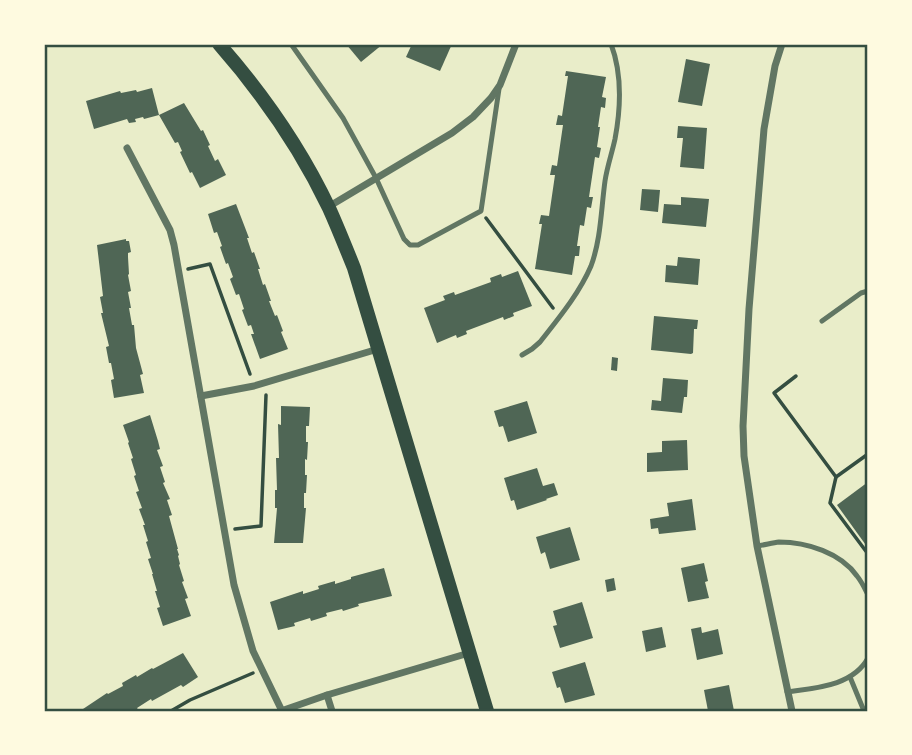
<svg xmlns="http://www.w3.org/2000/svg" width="912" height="755" viewBox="0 0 912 755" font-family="Cabin,sans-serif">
<rect width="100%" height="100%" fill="#e9edc9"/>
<g fill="#4f6655">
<polygon points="346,44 383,44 361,62"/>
<polygon points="412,44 452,44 440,71 406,57"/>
<polygon points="686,59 710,64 702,106 678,102"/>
<polygon points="566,71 606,77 602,97 606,98 605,108 601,107 598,127 600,127 597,147 601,148 599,158 595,157 589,197 593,197 591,208 587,207 584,226 580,225 577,246 580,246 579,256 575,256 572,275 535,269 542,224 539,224 541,215 549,216 555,175 550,175 552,165 557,166 563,125 556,125 558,115 562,116 568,76 565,76"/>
<polygon points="152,88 159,115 184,103 201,131 203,130 210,145 208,146 215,161 218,159 226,175 200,188 192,172 190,173 180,152 182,151 178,142 175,143 159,115 144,119 143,117 135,119 136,122 129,123 127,119 94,129 86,101 120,91 121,93 136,90 137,92"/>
<polygon points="678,126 707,128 704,169 680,167 683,138 677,138"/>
<polygon points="642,189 660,190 658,212 640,210"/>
<polygon points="681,197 709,199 706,227 662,223 664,204 681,205"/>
<polygon points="236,204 249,238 247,238 252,253 254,252 260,269 258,269 263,285 265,284 271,301 269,301 275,316 277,315 283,331 281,332 288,349 260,359 251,334 254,334 251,325 248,326 242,310 244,309 239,294 236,295 230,279 233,277 228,263 226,264 220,247 222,246 217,232 214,233 208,214"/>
<polygon points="126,239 126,241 129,241 131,252 128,253 128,257 129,274 128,275 131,291 128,292 131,308 129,308 132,325 134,325 136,348 143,374 140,375 144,393 114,398 111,380 114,379 111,363 109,363 106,347 109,346 101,313 103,313 100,297 103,296 97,245"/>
<polygon points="678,257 700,259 698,285 665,282 666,265 677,266"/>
<polygon points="518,271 532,306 513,313 514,316 504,320 503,317 466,331 467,334 457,338 456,335 437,343 424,308 445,300 443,296 454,292 455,295 491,282 490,278 501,274 502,277"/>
<polygon points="654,316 698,320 697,329 694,329 693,353 691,354 651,350"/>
<polygon points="612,357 618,358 617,371 611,370"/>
<polygon points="663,378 688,380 687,397 684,397 682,413 651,410 652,400 661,401"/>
<polygon points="527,401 537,433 508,442 503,426 499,427 494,411"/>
<polygon points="281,406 310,407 309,426 306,426 306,442 308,442 307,460 305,459 305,475 307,475 306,493 304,493 304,508 306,508 303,543 274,543 277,508 275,508 275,490 277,490 276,458 279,458 278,424 281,425"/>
<polygon points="150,415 158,441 160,449 157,450 163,466 160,467 165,482 163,483 170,499 167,500 172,515 169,516 178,549 177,549 179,555 178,556 180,564 179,565 184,581 182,582 188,598 185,599 191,616 163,626 157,608 160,607 155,591 157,591 152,574 153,574 148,559 151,558 146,542 148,541 143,525 145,525 139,509 142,508 136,492 139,491 134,476 136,475 131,459 133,458 128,443 129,442 123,425"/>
<polygon points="687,440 688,470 647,472 647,453 662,452 662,441"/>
<polygon points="537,468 543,486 554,483 558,495 546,499 547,500 517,510 514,500 511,501 504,478"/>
<polygon points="868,482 868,548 837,505"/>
<polygon points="692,499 696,530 659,534 658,528 651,529 650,519 669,516 667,503"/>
<polygon points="570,527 580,560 550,569 545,552 541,554 536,537"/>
<polygon points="704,563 708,581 705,582 709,598 688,602 681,568"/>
<polygon points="384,568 392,596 358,604 359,606 343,611 342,609 326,613 327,616 311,621 310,618 294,623 295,626 278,630 270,602 303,591 303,594 319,589 318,586 335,581 335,584 351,579 351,577"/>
<polygon points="614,578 616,590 607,592 605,580"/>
<polygon points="582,602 593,638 560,648 553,626 557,625 553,611"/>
<polygon points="662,627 666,647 646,652 642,631"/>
<polygon points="701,627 702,633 718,629 723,654 697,660 691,629"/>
<polygon points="183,653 198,677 183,687 181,685 152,701 151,699 137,708 139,711 80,711 107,693 108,694 123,686 122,683 136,675 137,677 152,668 153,669"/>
<polygon points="585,662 595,695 565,703 560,687 557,688 552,672"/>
<polygon points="729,685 734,711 708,711 704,690"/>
</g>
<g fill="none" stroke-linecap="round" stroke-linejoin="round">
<g stroke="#344e41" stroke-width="3.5">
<polyline points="486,218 553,308"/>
<polyline points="188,269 210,264 250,374"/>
<polyline points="796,376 774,393 836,477 868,454"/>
<polyline points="836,477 830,503 868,554"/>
<polyline points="235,529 261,526 266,395"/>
<polyline points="171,711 190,700 253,673"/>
</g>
<g stroke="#617663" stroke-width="5">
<polyline points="291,44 343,118 376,178 404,239 410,245 418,245 481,211 499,89"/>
<polyline points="822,321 861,293 868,291"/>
<path d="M522 355 532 349 540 342C558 319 579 294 591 266 601 239 601 210 605 181 607 167 612 153 615 139 621 107 622 73 611 44"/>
<path d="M757 546C764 545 772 543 779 542 807 542 841 553 857 576 862 582 865 589 868 595"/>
<polyline points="850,677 864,711"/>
<path d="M787 692C815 688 853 686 868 658"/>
</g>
<g stroke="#617663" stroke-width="7">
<polyline points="782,44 775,66 764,129 749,309 743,426 744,456 757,546 792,711"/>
<polyline points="127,148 170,230 174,245 234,585 253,651 282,711"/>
<polyline points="328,207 452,133 473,117 491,98 500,85 516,44"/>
<polyline points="201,396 254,386 378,349"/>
<polyline points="327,695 332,711"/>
<polyline points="281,711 327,695 469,653"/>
</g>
<path stroke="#344e41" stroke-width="14" d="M219 44C262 93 301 149 329 208 338 228 346 248 354 268L487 711"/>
</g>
<rect width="912" height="755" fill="none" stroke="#fefae0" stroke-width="91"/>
<rect x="46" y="46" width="820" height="664" fill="none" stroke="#344e41" stroke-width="2.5"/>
</svg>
